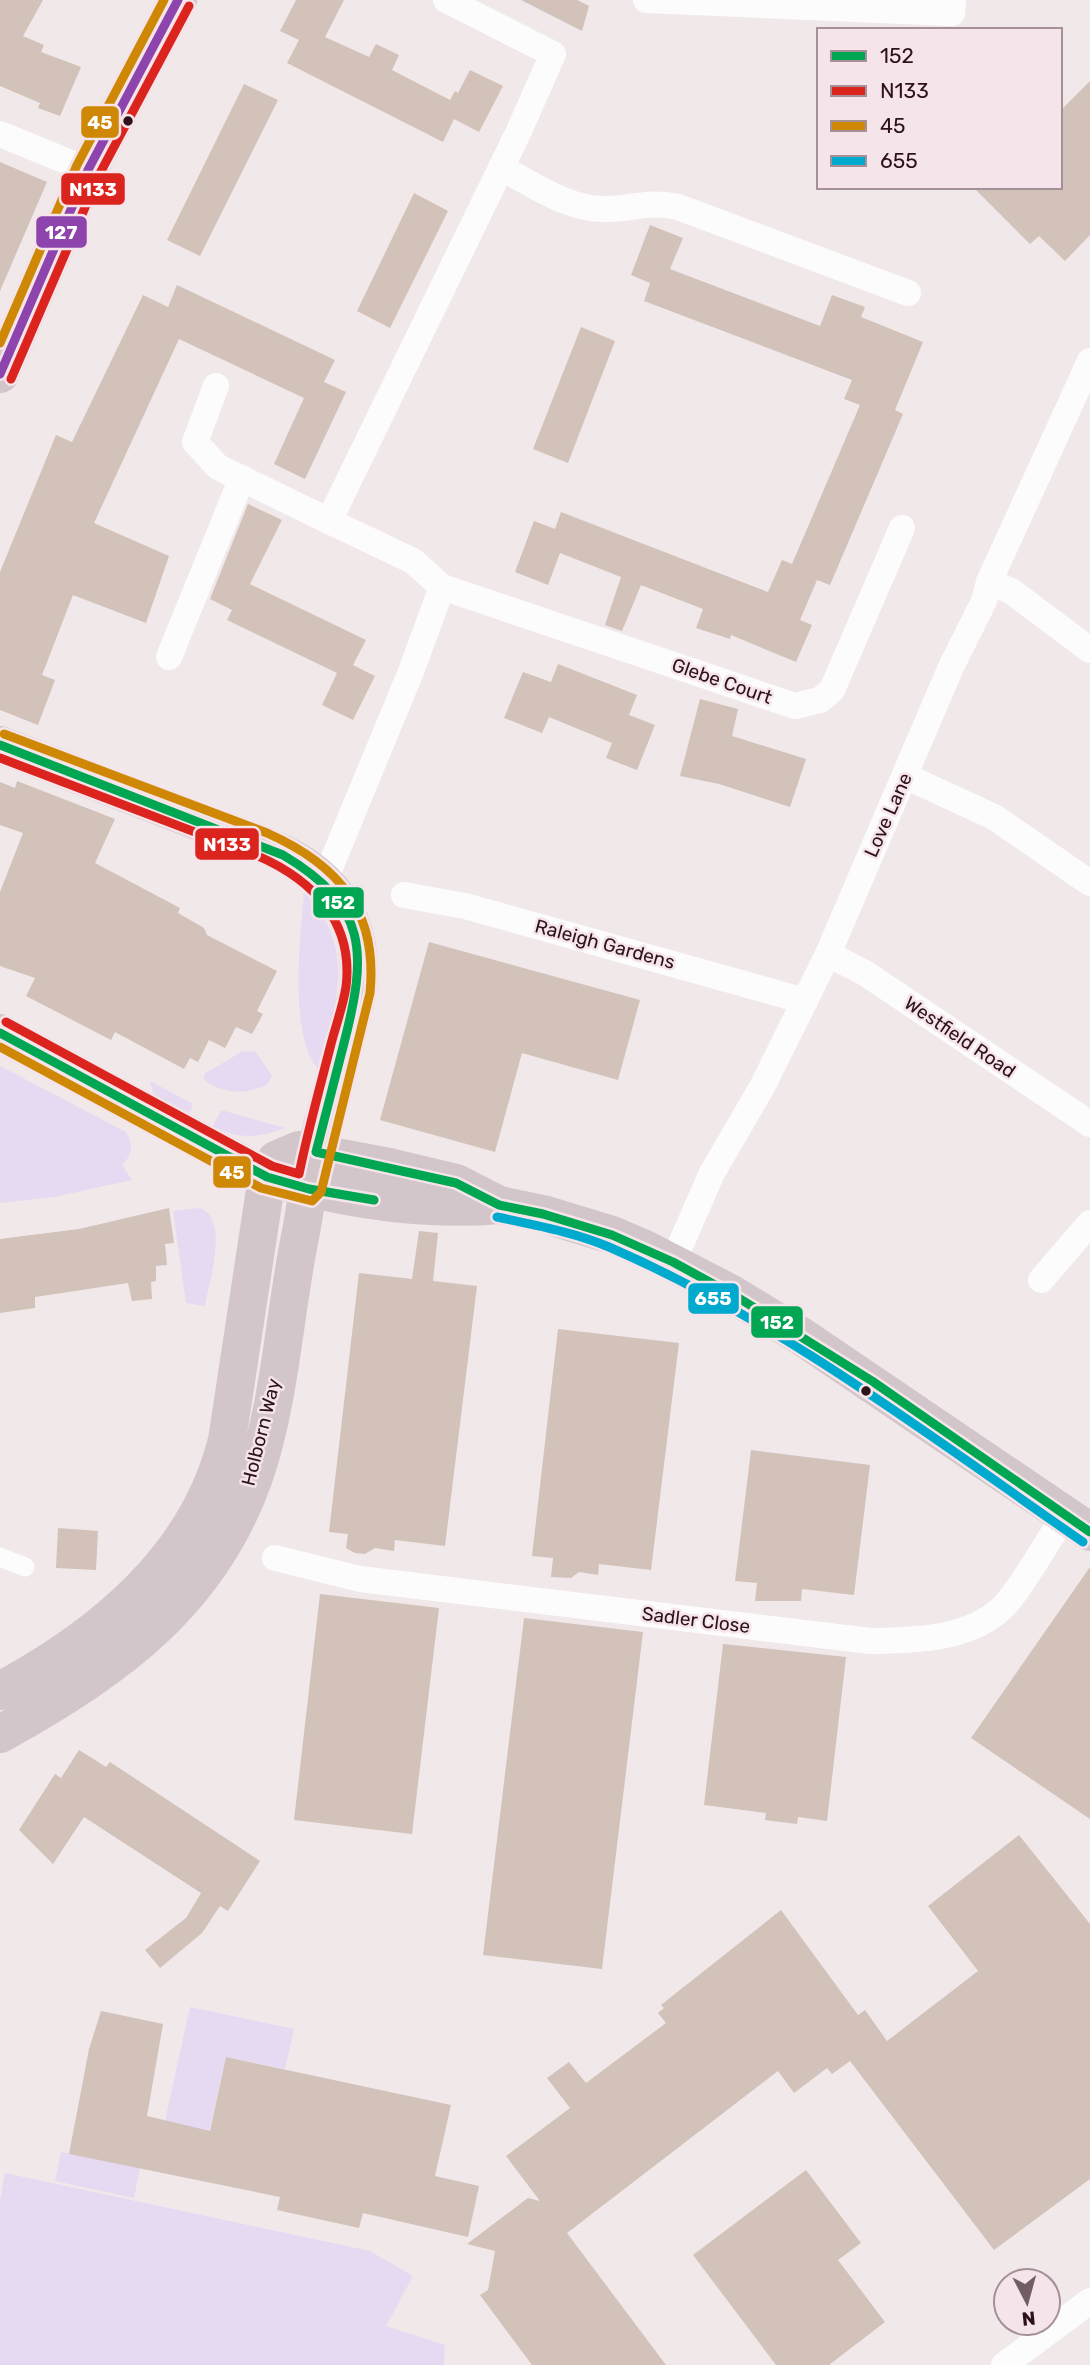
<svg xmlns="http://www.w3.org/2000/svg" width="1090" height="2365" viewBox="0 0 1090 2365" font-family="Rubik,sans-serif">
<rect width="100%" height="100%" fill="#f1e8ea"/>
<g fill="#e5daf2">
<path d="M304 891C358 952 336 999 318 1069 288 1034 301 936 304 891Z"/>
<path d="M243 1051 256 1052 272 1076 267 1085C244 1095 225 1094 204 1080V1074Z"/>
<path d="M0 1066 126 1132C134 1145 133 1154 122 1165L132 1180 54 1197 0 1203Z"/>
<polygon points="150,1081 193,1104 190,1113 154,1095"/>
<path d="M221 1110 285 1128C258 1138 239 1140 213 1126Z"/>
<path d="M200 1208C230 1220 209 1280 205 1306L186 1303 173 1211Z"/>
<polygon points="190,2007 294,2029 285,2069 226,2057 207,2140 165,2121"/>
<polygon points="61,2152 140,2168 134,2198 55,2181"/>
<polygon points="5,2173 370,2251 413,2276 386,2326 445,2345 444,2365 0,2365 0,2201"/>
</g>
<g fill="#d2c2ba">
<polygon points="0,0 43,0 23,36 44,45 41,52 81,67 60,116 38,108 40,103 0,86"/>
<polygon points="296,0 344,0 325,37 369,57 376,44 399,55 392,70 450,100 455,91 458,93 470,70 503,86 479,132 454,119 443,142 287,63 299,40 280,31"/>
<polygon points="521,0 577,0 589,6 582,31"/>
<polygon points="1090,81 1090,235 1065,261 1039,236 1030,244 973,187 1060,187 1060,111"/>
<polygon points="244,84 278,100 200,256 167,240"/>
<polygon points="0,162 47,182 0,291"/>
<polygon points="414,193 448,211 390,328 357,311"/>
<polygon points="650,225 683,238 670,269 820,326 832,295 865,307 861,317 923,342 895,410 903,414 830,585 817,580 800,620 812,625 796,662 731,635 730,639 696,628 703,609 641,585 622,631 605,625 621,577 560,553 548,585 515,572 534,521 555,529 561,512 768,592 782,560 792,564 860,405 844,399 852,380 644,301 650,283 631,275"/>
<polygon points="177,285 335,360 324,382 346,392 305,479 274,464 304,398 179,339 94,523 169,556 146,623 73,595 42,675 55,680 38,725 0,710 0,572 56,435 72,442 143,295 168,307"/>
<polygon points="581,327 615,341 568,463 533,449"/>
<polygon points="248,504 282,520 250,584 366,640 353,665 375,676 353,720 322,705 337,673 227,620 232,610 210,599"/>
<polygon points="558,664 637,695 629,715 655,725 637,770 606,758 612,743 549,717 542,733 504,718 523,672 551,682"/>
<polygon points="700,699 738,709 732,736 806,759 790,807 719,784 680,776"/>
<polygon points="17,781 115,819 95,863 180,908 178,913 204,928 207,935 277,971 257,1011 263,1014 252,1034 236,1027 225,1048 209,1040 198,1062 190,1058 184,1069 115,1032 111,1040 26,996 35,978 0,966 0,892 23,833 0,825 0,782 15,788"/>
<polygon points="429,942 640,1000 618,1080 522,1053 495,1152 380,1120"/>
<polygon points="169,1208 174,1243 165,1244 167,1265 156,1266 156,1281 151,1282 152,1299 132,1301 128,1283 35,1297 35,1308 0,1313 0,1239 79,1229"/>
<polygon points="419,1231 438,1233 433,1281 477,1286 445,1546 395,1540 394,1551 375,1548 365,1554 355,1553 346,1548 348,1534 329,1532 359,1273 412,1279"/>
<polygon points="558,1329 679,1343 651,1570 599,1564 598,1575 579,1572 571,1578 551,1577 553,1558 532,1556"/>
<polygon points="751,1450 870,1465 854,1595 802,1589 801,1601 755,1601 757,1583 735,1581"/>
<polygon points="58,1528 98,1531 96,1570 56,1568"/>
<polygon points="1090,1567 1090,1819 971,1738"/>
<polygon points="320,1594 439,1608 412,1834 294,1820"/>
<polygon points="524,1618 643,1632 602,1969 483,1955"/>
<polygon points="723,1644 846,1657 827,1821 798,1817 797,1824 765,1820 766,1813 704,1805"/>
<polygon points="79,1750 106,1767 110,1762 260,1861 228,1911 220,1906 202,1933 160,1968 145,1950 186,1918 201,1893 84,1817 53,1864 19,1830 55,1774 61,1778"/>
<polygon points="1019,1835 1090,1924 1090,2179 994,2250 850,2061 832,2074 827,2068 794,2093 778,2071 567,2233 666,2365 532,2365 480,2295 488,2290 495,2251 467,2244 528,2198 540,2201 506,2156 570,2108 547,2078 569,2062 586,2083 666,2023 658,2013 664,2008 661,2005 781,1910 858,2015 865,2010 887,2041 978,1971 928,1906"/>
<polygon points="101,2011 163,2024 147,2116 210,2131 226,2057 451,2105 435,2176 479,2186 468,2237 363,2213 359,2228 277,2210 280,2197 69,2154 89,2049"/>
<polygon points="806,2170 861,2243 838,2260 885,2322 829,2365 776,2365 693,2255"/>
</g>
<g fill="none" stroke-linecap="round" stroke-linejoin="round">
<polyline stroke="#fdfcfc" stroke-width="19" points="0,1557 25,1567"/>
<g stroke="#fdfcfc" stroke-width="26">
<polyline points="646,0 952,13 953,0"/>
<polyline points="0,134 88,170"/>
<path d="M501 168C531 183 567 209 602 209 629 210 649 200 678 207L908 293"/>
<polyline points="216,386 195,442 218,467 329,521"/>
<polyline points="989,582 1011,591 1090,650"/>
<polyline points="442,587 413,561 329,521 518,133 553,54 446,0"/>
<polyline points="169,657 242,478"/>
<polyline points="905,776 994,817 1090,883"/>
<polyline points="324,882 412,669 442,587 795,706 820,700 832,690 902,528"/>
<polyline points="404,895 465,906 805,1001"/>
<polyline points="828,954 865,973 1090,1124"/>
<polyline points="673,1262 712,1173 762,1087 828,954 951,667 984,601 989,582 1090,361"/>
<polyline points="1041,1280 1090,1223"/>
<path d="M275 1558 360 1579 870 1641C914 1640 971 1640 1004 1606 1024 1585 1046 1542 1065 1516"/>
<polyline points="1004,2365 1090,2301"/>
</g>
<g stroke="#d2c6ca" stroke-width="38">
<polyline points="0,374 88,170 178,0"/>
<path d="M0 745C65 770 130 795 195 820 237 836 291 849 324 882 354 912 362 950 358 990 345 1043 330 1096 316 1149 309 1176 306 1205 301 1232 284 1313 281 1399 254 1477 210 1603 112 1673 0 1734"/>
<path d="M0 1033 267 1177C343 1199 420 1212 499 1205"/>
<path d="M0 1691C102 1636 198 1558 227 1440L267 1177 276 1160 299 1150 389 1167 456 1183 499 1205 543 1214 612 1235 645 1249 730 1293 801 1336 1090 1532"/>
</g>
<defs>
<g id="bus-1">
<path d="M0 745 283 855C369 906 367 954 344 1043 335 1079 325 1116 316 1152L456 1183 499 1205 543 1214 612 1235 673 1262 737 1297 872 1381 1090 1532"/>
<polyline points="0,1033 267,1177 309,1189 374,1200"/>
</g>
<g id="bus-2">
<polyline points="11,379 99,175 189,6"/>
<path d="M0 758 258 856C313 880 354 922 346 987 343 1006 336 1025 331 1044 320 1087 308 1130 299 1174L272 1166 6 1022"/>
</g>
<g id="bus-3">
<polyline points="0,343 77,165 164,0"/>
<path d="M0 1047 261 1188 312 1201 321 1192 370 993C378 911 339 865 267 833L4 734"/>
</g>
<path id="bus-4" d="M497 1217C534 1225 574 1232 609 1247 780 1321 931 1437 1083 1542"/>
<polyline id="bus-5" points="0,374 88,170 178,0"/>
</defs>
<use href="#bus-1" stroke="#f5e4e9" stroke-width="14"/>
<use href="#bus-2" stroke="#f5e4e9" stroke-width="14"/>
<use href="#bus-3" stroke="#f5e4e9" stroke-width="14"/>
<use href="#bus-4" stroke="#f5e4e9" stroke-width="14"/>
<use href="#bus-5" stroke="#f5e4e9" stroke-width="14"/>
<use href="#bus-1" stroke="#00a651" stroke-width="9"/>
<use href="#bus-2" stroke="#dc241f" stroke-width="9"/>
<use href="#bus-3" stroke="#cf8805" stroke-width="9"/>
<use href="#bus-4" stroke="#00a9ce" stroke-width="9"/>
<use href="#bus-5" stroke="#8e44ad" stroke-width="9"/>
</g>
<g fill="#2e121b" stroke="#f5e4e9" stroke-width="2.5">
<circle cx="128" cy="121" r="6"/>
<circle cx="866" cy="1391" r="6"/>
</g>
<g text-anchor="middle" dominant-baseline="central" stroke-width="5" stroke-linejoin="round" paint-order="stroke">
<g font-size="19" fill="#2e121b" stroke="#f5e4e9">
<text transform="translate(722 681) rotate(19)">Glebe Court</text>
<text transform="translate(888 815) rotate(-66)">Love Lane</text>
<text transform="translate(605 944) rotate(15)">Raleigh Gardens</text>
<text transform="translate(960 1037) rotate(34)">Westfield Road</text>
<text transform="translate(261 1432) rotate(-76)">Holborn Way</text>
<text transform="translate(696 1620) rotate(7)">Sadler Close</text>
</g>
</g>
<g stroke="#f5e4e9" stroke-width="2.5">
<rect x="80" y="105" width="40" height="34" rx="7" fill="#cf8805"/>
<rect x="60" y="172" width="66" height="34" rx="7" fill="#dc241f"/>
<rect x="35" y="215" width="53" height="34" rx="7" fill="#8e44ad"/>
<rect x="194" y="827" width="66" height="34" rx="7" fill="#dc241f"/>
<rect x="312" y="886" width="53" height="33" rx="7" fill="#00a651"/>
<rect x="212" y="1155" width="40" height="34" rx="7" fill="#cf8805"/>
<rect x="687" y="1282" width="53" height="33" rx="7" fill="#00a9ce"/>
<rect x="750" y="1305" width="54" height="34" rx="7" fill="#00a651"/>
</g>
<g font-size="19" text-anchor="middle" font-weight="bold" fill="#fff">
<text x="100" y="129">45</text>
<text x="93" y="196">N133</text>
<text x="61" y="239">127</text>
<text x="227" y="851">N133</text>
<text x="338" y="909">152</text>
<text x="232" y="1179">45</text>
<text x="713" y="1305">655</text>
<text x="777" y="1329">152</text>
</g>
<rect x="817" y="28" width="245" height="161" fill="#f5e4e9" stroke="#a59097" stroke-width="2"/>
<rect x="831" y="51" width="35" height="10" fill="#00a651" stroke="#a59097" stroke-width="2"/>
<text x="880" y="63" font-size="21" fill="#2e121b">152</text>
<rect x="831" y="86" width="35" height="10" fill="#dc241f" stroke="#a59097" stroke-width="2"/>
<text x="880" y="98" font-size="21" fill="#2e121b">N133</text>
<rect x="831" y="121" width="35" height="10" fill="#cf8805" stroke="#a59097" stroke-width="2"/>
<text x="880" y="133" font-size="21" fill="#2e121b">45</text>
<rect x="831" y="156" width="35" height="10" fill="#00a9ce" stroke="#a59097" stroke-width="2"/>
<text x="880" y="168" font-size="21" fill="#2e121b">655</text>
<g transform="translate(1027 2302) rotate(174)"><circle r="33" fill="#f5e4e9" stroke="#a59097" stroke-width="2"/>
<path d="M0-5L12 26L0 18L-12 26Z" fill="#725d63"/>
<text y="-10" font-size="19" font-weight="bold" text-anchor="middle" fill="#2e121b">N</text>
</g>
</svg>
